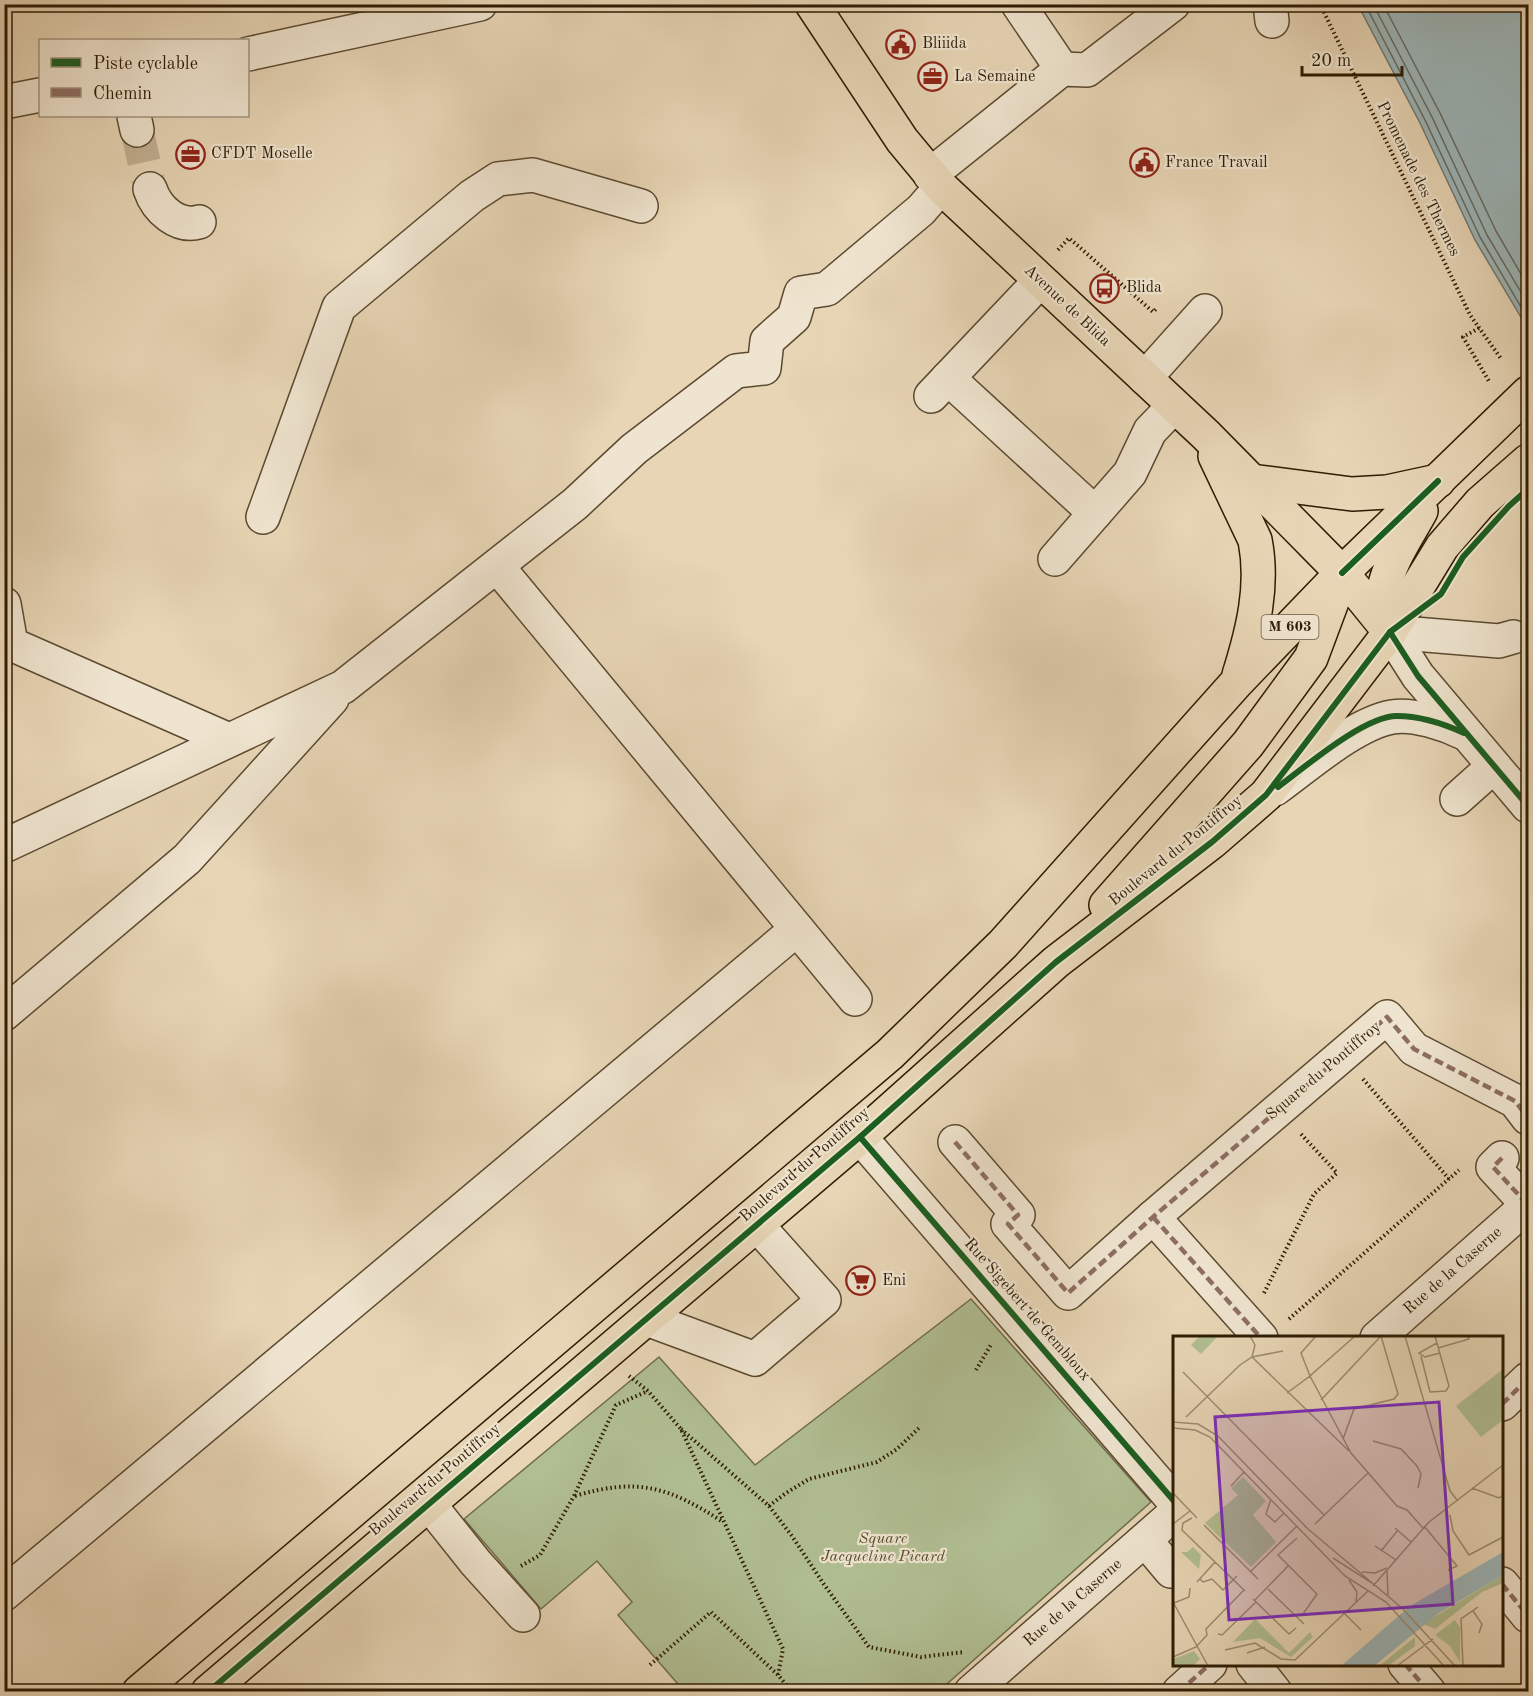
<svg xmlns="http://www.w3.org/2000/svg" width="1533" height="1696" viewBox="0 0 1533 1696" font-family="'Old Standard TT',serif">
<rect width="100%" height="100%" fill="#e7d5b5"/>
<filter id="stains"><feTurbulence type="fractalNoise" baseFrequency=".00333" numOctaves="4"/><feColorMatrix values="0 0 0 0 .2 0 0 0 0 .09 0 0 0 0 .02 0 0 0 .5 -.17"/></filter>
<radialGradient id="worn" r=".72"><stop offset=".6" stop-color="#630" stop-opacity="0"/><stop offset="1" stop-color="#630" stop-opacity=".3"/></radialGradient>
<polygon fill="#b0be92" stroke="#6f6d4b" stroke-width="1.5" points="971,1299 1151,1502 939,1691 684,1691 618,1615 632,1602 597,1561 541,1609 464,1519 659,1357 755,1465"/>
<polygon fill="#9cb6b9" stroke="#707871" stroke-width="1.5" points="1358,5 1528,5 1528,329 1475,240 1420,123"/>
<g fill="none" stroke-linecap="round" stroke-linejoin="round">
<g stroke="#65695e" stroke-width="1.5">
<polyline points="1365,4 1425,120 1480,237 1528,319"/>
<polyline points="1373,4 1432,117 1487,235 1528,304"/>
<polyline points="1383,4 1440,113 1496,231 1528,286"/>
</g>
<polyline stroke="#c2b092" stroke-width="33" stroke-dasharray="33 16" stroke-linecap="butt" points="137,130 150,189"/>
<defs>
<g id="minor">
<polyline points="1018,4 1062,69"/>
<polyline points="1270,4 1272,21"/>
<polyline points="248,54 480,4"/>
<polyline points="4,102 40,95"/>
<polyline points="134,116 137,130"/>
<polyline points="930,175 1062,69 1087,70 1173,4"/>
<path d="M150 189C157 210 178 228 199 222"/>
<polyline points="948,378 1095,513"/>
<polyline points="1145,378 1205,311"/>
<polyline points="931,396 1040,281"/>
<polyline points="263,517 339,307 472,196 498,179 533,175 641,206"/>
<polyline points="1055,559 1130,473 1150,431 1174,406"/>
<polyline points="497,566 855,999"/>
<polyline points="4,604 11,644 229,740"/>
<polyline points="1390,632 1418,676 1528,806"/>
<polyline points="1390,632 1499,641 1513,637"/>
<path d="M1275 789C1307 766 1354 724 1392 717 1413 713 1445 724 1464 733"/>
<polyline points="1457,799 1494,766"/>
<polyline points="4,846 343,687 575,504 634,449 736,371 764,368 767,341 794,317 801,293 827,289 921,210 941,187"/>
<polyline points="4,1014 187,859 332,699"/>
<polyline points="860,1137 1174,1501"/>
<polyline points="955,1142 1018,1215 1008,1224 1068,1293 1153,1217 1387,1017 1414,1049 1515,1101 1528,1118"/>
<polyline points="1502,1158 1493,1167 1528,1205"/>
<polyline points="1153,1217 1261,1338"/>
<polyline points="647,1319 755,1359 824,1300 757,1225"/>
<polyline points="1377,1338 1528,1205"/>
<polyline points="1502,1404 1528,1379"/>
<polyline points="429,1504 476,1563 523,1615"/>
<polyline points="1145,1540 1171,1571"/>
<polyline points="1502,1584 1528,1616"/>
<polyline points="4,1594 797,929"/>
<polyline points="1253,1664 1275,1692"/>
<polyline points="1405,1664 1429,1692"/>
<polyline points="971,1692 1174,1514"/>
<polyline points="1179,1692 1210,1664"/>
</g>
<g id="major">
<polyline points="812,4 902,140 941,187 1206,435 1342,573 1390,632"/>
<path d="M1215 456 1255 540C1264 586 1253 630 1239 675"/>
<polyline points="1251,481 1352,494 1387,492 1438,481"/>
<path d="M1390 632C1386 618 1381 603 1384 589 1389 562 1408 535 1421 511"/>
<polyline points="1106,905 1248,744 1311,658 1339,583"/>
<polyline points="139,1692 890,1054 1003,944 1237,682 1342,573 1528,393"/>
<polyline points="208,1692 860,1137 1056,962 1212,842 1266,795 1390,632 1442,547 1480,503 1528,461"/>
</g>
</defs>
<use href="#minor" stroke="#5c4a30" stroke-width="36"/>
<use href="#major" stroke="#2e1c04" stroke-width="36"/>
<g stroke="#2e1c04" stroke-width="4" stroke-dasharray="1.5 3" stroke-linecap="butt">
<polyline points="1320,4 1470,315 1502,360"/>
<polyline points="1058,250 1069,238 1153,312 1157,308"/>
<polyline points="1479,328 1463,337 1490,383"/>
<polyline points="1363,1079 1449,1179"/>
<polyline points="1264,1293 1314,1194 1337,1173 1300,1133"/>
<polyline points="1289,1319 1459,1170"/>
<polyline points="976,1370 992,1343"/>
<polyline points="629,1376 648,1391 681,1429 783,1649 778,1675"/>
<polyline points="681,1429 769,1506 792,1536 823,1583 869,1647 921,1657 964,1652"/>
<path d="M575 1496C638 1477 669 1487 723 1522"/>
<polyline points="769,1506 786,1493 809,1479 877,1462 897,1449 920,1427"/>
<polyline points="521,1566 540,1555 574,1496 616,1405 648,1391"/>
<polyline points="650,1665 711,1612 778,1675 792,1692"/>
</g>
<use href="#minor" stroke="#efe4cf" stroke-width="33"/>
<use href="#major" stroke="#e7d5b5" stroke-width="33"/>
<g stroke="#8d6e63" stroke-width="4.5" stroke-dasharray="9 4.5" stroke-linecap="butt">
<polyline points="1528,1136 1528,1135"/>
<polyline points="955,1142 1018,1215 1008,1224 1068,1293 1153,1217 1387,1017 1414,1049 1515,1101 1528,1118"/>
<polyline points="1502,1158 1493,1167 1528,1205"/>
<polyline points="1153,1217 1261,1338"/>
<polyline points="1502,1404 1528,1379"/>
<polyline points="1502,1584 1528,1616"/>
<polyline points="1405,1664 1429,1692"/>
<polyline points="1179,1692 1210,1664"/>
</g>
<defs>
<g id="cycleway">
<polyline points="1342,573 1438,481"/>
<polyline points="1390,632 1418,676 1528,806"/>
<path d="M1278 787C1305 767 1364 716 1397 716 1421 716 1442 723 1464 733"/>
<polyline points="860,1137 1174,1501"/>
<polyline points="208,1692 860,1137 1056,962 1212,842 1266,795 1390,632 1441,594 1463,557 1509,506 1528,489"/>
</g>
</defs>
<use href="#cycleway" stroke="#efe4cf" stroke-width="10"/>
<use href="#cycleway" stroke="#1b5e20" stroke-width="6"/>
</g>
<defs>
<symbol id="civic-ring" viewBox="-11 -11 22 22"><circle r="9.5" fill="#efe4cf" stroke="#8f2418" stroke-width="1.5"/><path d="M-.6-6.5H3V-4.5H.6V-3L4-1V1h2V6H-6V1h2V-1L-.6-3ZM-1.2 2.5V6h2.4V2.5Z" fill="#8f2418"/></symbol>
<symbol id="office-ring" viewBox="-11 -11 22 22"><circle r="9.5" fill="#efe4cf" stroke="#8f2418" stroke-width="1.5"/><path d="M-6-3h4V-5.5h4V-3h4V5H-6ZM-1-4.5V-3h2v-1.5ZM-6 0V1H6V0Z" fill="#8f2418"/></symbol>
<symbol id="bus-ring" viewBox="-11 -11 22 22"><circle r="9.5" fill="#efe4cf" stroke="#8f2418" stroke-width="1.5"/><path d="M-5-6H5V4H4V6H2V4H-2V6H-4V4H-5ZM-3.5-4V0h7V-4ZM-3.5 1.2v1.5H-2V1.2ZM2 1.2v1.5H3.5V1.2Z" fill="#8f2418"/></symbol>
<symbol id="supermarket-ring" viewBox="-11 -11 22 22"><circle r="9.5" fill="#efe4cf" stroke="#8f2418" stroke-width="1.5"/><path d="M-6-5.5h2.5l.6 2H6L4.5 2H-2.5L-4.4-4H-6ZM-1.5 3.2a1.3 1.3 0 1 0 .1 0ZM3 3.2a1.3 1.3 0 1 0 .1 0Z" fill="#8f2418"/></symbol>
</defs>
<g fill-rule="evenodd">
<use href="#civic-ring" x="884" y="28" width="33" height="33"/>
<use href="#office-ring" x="916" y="60" width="33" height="33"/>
<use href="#office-ring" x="174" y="138" width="33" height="33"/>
<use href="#civic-ring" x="1128" y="146" width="33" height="33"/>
<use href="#bus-ring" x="1088" y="272" width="33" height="33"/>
<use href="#supermarket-ring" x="844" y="1264" width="33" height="33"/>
</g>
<g text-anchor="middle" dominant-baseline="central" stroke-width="4.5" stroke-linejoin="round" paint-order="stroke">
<rect fill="#efe4cf" stroke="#685841" stroke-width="1.5" x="1261.5" y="615" width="57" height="24" rx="4.5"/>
<g font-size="15" font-weight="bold" fill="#2e1c04">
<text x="1290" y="627">M 603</text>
</g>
<g font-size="16" fill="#2e1c04" stroke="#efe4cf" text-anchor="start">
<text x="922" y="44">Bliiida</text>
<text x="954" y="77">La Semaine</text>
<text x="211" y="154">CFDT Moselle</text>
<text x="1165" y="163">France Travail</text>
<text x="1126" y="288">Blida</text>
<text x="882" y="1281">Eni</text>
</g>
<g font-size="16" fill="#2e1c04" stroke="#efe4cf">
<text transform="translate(1418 179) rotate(64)">Promenade des Thermes</text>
<text transform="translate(1067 306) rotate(43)">Avenue de Blida</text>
<text transform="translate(1176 851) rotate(-39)">Boulevard du Pontiffroy</text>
<text transform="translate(1324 1071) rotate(-40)">Square du Pontiffroy</text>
<text transform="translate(805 1165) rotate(-41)">Boulevard du Pontiffroy</text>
<text transform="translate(1453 1271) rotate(-41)">Rue de la Caserne</text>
<text transform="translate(1027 1310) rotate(49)">Rue Sigebert de Gembloux</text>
<text transform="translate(435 1480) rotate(-40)">Boulevard du Pontiffroy</text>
<text transform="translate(1073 1603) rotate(-41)">Rue de la Caserne</text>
</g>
<g font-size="16" font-style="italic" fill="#554d2f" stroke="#efe4cf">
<text x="883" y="1539">Square<tspan x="883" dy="18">Jacqueline Picard</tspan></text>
</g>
</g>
<g transform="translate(1173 1336)">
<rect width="330" height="330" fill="#e7d5b5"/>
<path d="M27 0H45L28 18 18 9ZM330 33V84L308 101 283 70ZM70 141 93 165 80 179 103 206 78 231 32 187 65 159 58 152ZM20 211 28 219 26 233 8 216H14ZM330 239V247L309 256 262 293 250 288ZM82 283 116 317 137 296 140 301 118 321 87 302 60 306ZM282 284 287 292V326L277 310 262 299ZM242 301V310L215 330H206ZM21 315 27 323 20 330H0V323Z" fill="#b0be92"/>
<path d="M330 216V239L266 277 201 330H168L237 270Z" fill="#9cb6b9"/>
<path fill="none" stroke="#9d8b6e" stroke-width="1.5" d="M77 0 82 9 79 21M182 0 137 40 178 117 224 170 234 174 250 192M232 0 277 155 284 164M264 7 246 17 252 21 267 17M265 12 296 3 295 0M248 20 257 56 273 55 276 50 262 0M79 21 176 115M10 36 151 179M114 57 137 40 128 17 143 0M148 64 208 0 225 58 221 63 181 73 170 103M13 81 67 29 79 21 110 15M0 86 25 88 45 100 135 193 229 272 282 330M0 92 22 94 37 101 172 240 213 266 271 330M200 105 228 113 244 130 248 138 245 152M58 150 71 136M299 152 326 162 330 159M0 157 24 182M98 163 93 178 102 186 111 177M277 179 280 195 296 219 330 201M19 182 10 187 9 194 72 255M0 188 17 175M142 188 196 136M31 189 85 243M251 190 284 230 275 234M222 192 238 206M124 202 105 219 144 258 130 278M202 210 223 224M208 215 225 194M160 222 199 247M78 235 124 190M214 235 215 259M189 236 202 237 214 232M27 243 30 246 39 243 50 254 64 240M176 244 184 256 183 266M24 246 42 226M200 250 256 186 330 129M95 253 131 288M80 263 116 298 123 292M82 264 116 229M0 266 35 330M1 267 16 261 17 252M300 275 309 288 306 297M171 277 188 294M45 298 49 299 83 266M52 314 82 307 108 323 122 324 195 255M74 317 92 311M0 321 23 311 34 299 33 293 71 254M224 330 260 303M290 330 288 283 305 271"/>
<path fill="#7b2cbf" fill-opacity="0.15" stroke="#7b2cbf" stroke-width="3" d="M266 66 280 268 56 284 42 81Z"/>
<rect width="330" height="330" fill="none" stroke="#2e1c04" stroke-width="3"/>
</g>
<rect width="1533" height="1696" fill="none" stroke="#e7d5b5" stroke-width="24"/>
<rect x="6" y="6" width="1521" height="1684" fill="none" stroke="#2e1c04" stroke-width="3"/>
<rect x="12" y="12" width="1509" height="1672" fill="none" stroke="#2e1c04" stroke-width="1.5"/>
<rect x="39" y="39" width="210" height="78" fill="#efe4cf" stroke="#a2947e" stroke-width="1.5"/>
<rect x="51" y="58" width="30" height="9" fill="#1b5e20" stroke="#a2947e" stroke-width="1.5"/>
<text x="93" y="69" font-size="18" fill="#2e1c04">Piste cyclable</text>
<rect x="51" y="88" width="30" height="9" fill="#8d6e63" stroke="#a2947e" stroke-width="1.5"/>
<text x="93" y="99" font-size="18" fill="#2e1c04">Chemin</text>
<path d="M1302 66v9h100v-9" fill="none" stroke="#2e1c04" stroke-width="3"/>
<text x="1311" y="66" font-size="18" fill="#2e1c04" stroke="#efe4cf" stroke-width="4.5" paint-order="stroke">20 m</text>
<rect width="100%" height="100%" filter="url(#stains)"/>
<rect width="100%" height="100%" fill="url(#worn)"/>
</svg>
